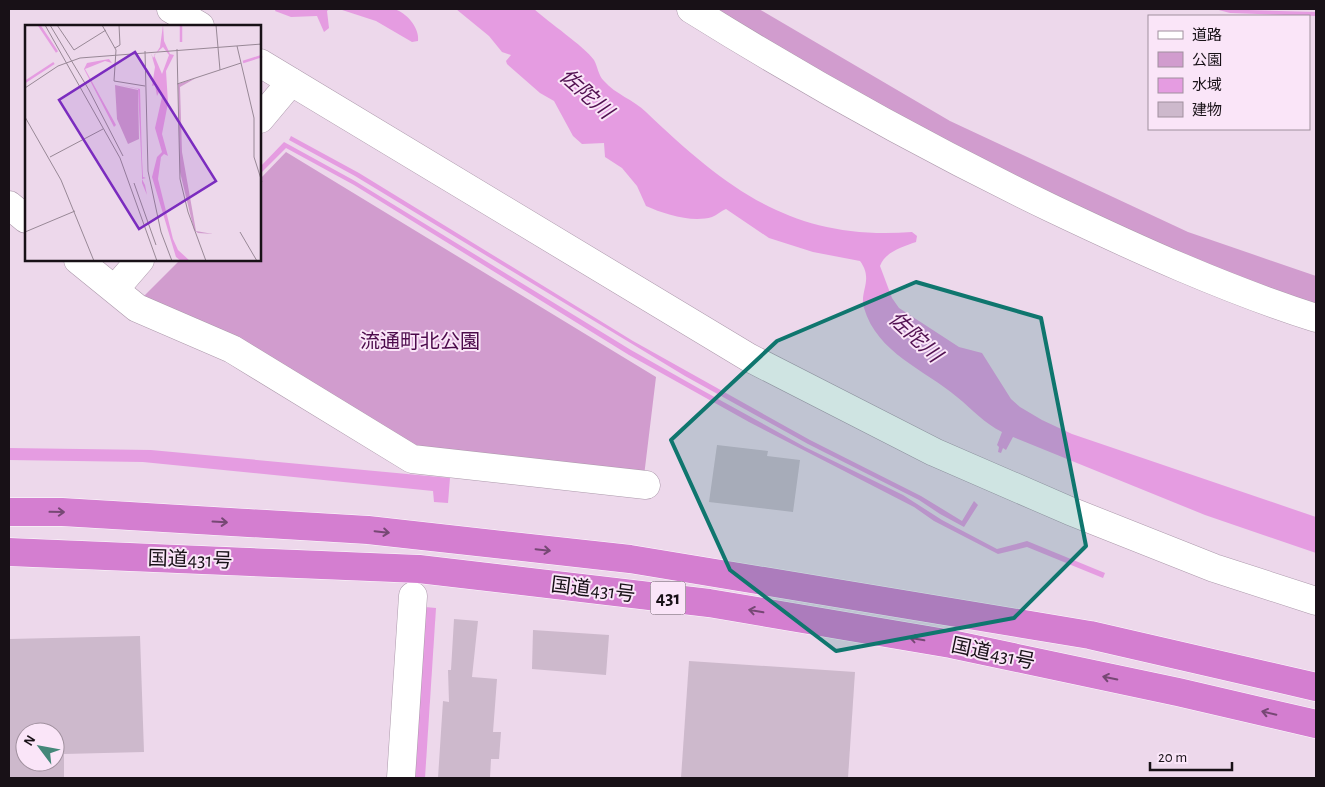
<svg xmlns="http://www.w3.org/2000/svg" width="1325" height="787" viewBox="0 0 1325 787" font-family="'Alegreya Sans','Noto Sans JP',sans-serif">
<rect width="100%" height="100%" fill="#edd8eb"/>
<g fill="#d19cce">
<polygon points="702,9 759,9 950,121 1188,232 1316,276 1316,311 1092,222"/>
<polygon points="286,152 656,377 644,476 410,446 144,296 180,260 260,260 260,179"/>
</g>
<g fill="#e59ce1">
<polygon points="276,9 329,9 327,11 329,28 324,32 317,16 291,17 275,11"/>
<path d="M339 9C354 9 379 5 394 9 406 12 420 28 418 41L412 42 376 21Z"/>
<path d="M456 9H534C548 22 584 46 594 60 598 67 598 75 604 81 615 94 634 100 646 112 728 190 793 241 912 232L917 236 916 242C902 247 885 252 880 266L892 298 899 308 959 347 982 353 1011 399 1020 407 1042 420 1072 434 1316 517V553L1205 515 1013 437 1006 450 1003 448 1001 453 998 452 999 447 997 445 1002 432C984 423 973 410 957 397 925 370 877 353 864 308 859 291 874 280 860 261L813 252 769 238 726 209C721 211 717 215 712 217 692 223 664 214 646 206L637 186 622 168 605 157 604 143 582 144 573 136 554 101 540 93 507 64 506 61 511 55 502 52 489 36Z"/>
<polygon points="1215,9 1316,12 1316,16 1230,13"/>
<polygon points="291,136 359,173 633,341 810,440 921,496 962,521 974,501 978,505 964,527 940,514 919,500 808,444 685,376 355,176 289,140"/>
<polygon points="284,142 355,181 631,350 700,389 805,447 903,495 942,520 997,549 1027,541 1105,573 1103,578 1027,547 998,554 934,521 914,507 749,422 629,355 354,185 286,148 260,174 260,167"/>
<polygon points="9,448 151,450 450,478 448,503 434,502 433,491 143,462 9,460"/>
<polygon points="425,607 436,608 425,778 413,778"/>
</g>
<g fill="#cdb9cc" fill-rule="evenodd">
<polygon points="717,445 768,451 767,456 800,460 793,512 709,502"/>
<polygon points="454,619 478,621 472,677 497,679 493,732 501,732 499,759 491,759 490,778 438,778 443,701 449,702 448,670 451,670"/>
<polygon points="533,630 609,635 606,675 532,669"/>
<path d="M140 636 144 752 64 754V778H9V639ZM25 732H55V762H25Z"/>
<polygon points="689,661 855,672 848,778 681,778"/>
</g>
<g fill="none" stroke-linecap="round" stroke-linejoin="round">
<defs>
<g id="minor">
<polyline points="171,9 200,26"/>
<path d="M691 9C808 82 927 148 1051 208 1137 249 1225 289 1316 318"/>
<polyline points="260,63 748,357 934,452 1070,511 1214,568 1316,601"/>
<polyline points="260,119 291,82"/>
<polyline points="9,205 26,219"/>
<polyline points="78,260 137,308 232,349 412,459 646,485"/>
<polyline points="115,289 140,260"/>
<polyline points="401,778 413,596"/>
</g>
<g id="highway">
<polyline points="9,512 62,512 368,530 630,559 1090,635 1316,687"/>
<polyline points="9,552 419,569 709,603 951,644 1178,692 1316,724"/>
</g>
</defs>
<use href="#minor" stroke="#ac99ab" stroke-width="29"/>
<use href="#highway" stroke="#fff" stroke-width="29"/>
<use href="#minor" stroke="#fff" stroke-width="28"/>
<use href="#highway" stroke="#d47ed0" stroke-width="28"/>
</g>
<defs><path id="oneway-shaft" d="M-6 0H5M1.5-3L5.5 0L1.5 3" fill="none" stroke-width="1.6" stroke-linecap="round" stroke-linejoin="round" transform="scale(1.25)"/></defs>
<g stroke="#764874">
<use href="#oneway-shaft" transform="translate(57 512) rotate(1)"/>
<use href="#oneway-shaft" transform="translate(220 522) rotate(3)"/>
<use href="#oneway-shaft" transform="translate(382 532) rotate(6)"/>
<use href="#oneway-shaft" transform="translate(543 550) rotate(6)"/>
<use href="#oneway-shaft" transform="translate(756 611) rotate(-170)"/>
<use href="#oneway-shaft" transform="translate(917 639) rotate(-170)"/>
<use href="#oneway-shaft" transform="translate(1110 678) rotate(-168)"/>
<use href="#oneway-shaft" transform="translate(1269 713) rotate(-167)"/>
</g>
<path fill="#0f766e" fill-opacity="0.2" stroke="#0f766e" stroke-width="4" stroke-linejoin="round" d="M916 282 1041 318 1086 546 1014 618 836 651 730 570 671 440 777 341Z"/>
<g text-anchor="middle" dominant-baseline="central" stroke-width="4" stroke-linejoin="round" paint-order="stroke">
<rect fill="#fae5f8" stroke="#5c515a" stroke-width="1" x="650.5" y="581.5" width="35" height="33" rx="4"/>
<g font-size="19" font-weight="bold" fill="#181117">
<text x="668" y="598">431</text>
</g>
<g font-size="20" fill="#4c0a4b" stroke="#fae5f8">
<text x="420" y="342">流通町北公園</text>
</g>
<g font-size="20" fill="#181117" stroke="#fae5f8">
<text transform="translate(190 560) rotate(2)">国道431号</text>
<text transform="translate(593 590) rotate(7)">国道431号</text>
<text transform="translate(993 654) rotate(12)">国道431号</text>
</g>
<g font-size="21" font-style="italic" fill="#521151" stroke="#fae5f8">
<text transform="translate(586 94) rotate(42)">佐陀川</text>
<text transform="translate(915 337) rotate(43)">佐陀川</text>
</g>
</g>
<g transform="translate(25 25)">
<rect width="236" height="236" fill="#edd8eb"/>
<path d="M171 53 155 62 157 127 171 206 188 209 173 208 169 205 155 147 153 59ZM90 60 113 65 114 114 103 119 92 94Z" fill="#d19cce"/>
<path d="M138 0 139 16 145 29 149 30 141 46 143 78 137 109 143 131 139 129 136 132 133 154 148 214 153 225 165 236H156L151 232 127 152 132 132 137 127 130 103 137 72 135 65 132 71 130 60 127 61 130 42 126 28 128 33 135 22ZM138 22 144 30 137 49 129 30ZM84 34 87 38 80 36 60 44 91 100 89 102 59 44 62 38ZM91 59 115 64 117 133 118 152 121 153 117 154 120 160 122 170 117 158V150L113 64Z" fill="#e59ce1" fill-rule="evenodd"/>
<path fill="none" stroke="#e59ce1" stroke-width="2.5" d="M14 0 32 27M156 17V0M218 37 237 31M0 57 29 38"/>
<path fill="none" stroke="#988896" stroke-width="1" d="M20 0 95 133 132 236M25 0 64 65 98 131M32 0 49 25 81 5M77 0 91 25 89 56 120 61M191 0 195 45M212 21 229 93V132L237 157M90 23 95 20 94 0M152 24 155 154 163 187 181 236M120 26 123 146 136 207 147 236M152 59 216 38M0 63 33 41 55 33 237 19M0 92 36 155 69 236M25 132 78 104M109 158 131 220M0 207 50 186M215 207 232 236"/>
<path fill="#7b2cbf" fill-opacity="0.15" stroke="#7b2cbf" stroke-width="2.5" d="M110 27 191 156 114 204 34 75Z"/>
<rect width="236" height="236" fill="none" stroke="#181117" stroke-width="2.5"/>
</g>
<rect width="1325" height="787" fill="none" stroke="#181117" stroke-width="20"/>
<rect x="1148" y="15" width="162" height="115" fill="#fae5f8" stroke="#a0909e"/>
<rect x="1158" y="31" width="25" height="8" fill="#ffffff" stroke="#a0909e"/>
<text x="1192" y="40" font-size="15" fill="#181117">道路</text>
<rect x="1158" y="52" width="25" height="15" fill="#d19cce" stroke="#a0909e"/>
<text x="1192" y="65" font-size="15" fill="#181117">公園</text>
<rect x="1158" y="78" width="25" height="15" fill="#e59ce1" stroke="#a0909e"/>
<text x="1192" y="90" font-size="15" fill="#181117">水域</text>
<rect x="1158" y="102" width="25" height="15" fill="#cdb9cc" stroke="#a0909e"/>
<text x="1192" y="115" font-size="15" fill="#181117">建物</text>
<g transform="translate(40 747) rotate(302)"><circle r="24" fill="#fae5f8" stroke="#a0909e"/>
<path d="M0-4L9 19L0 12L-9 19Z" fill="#448779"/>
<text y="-8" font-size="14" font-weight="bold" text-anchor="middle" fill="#181117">N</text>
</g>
<path d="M1150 762v8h82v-8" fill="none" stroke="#181117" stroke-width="2.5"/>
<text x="1158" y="762" font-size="15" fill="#181117" stroke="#fae5f8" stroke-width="4" paint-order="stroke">20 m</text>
</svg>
